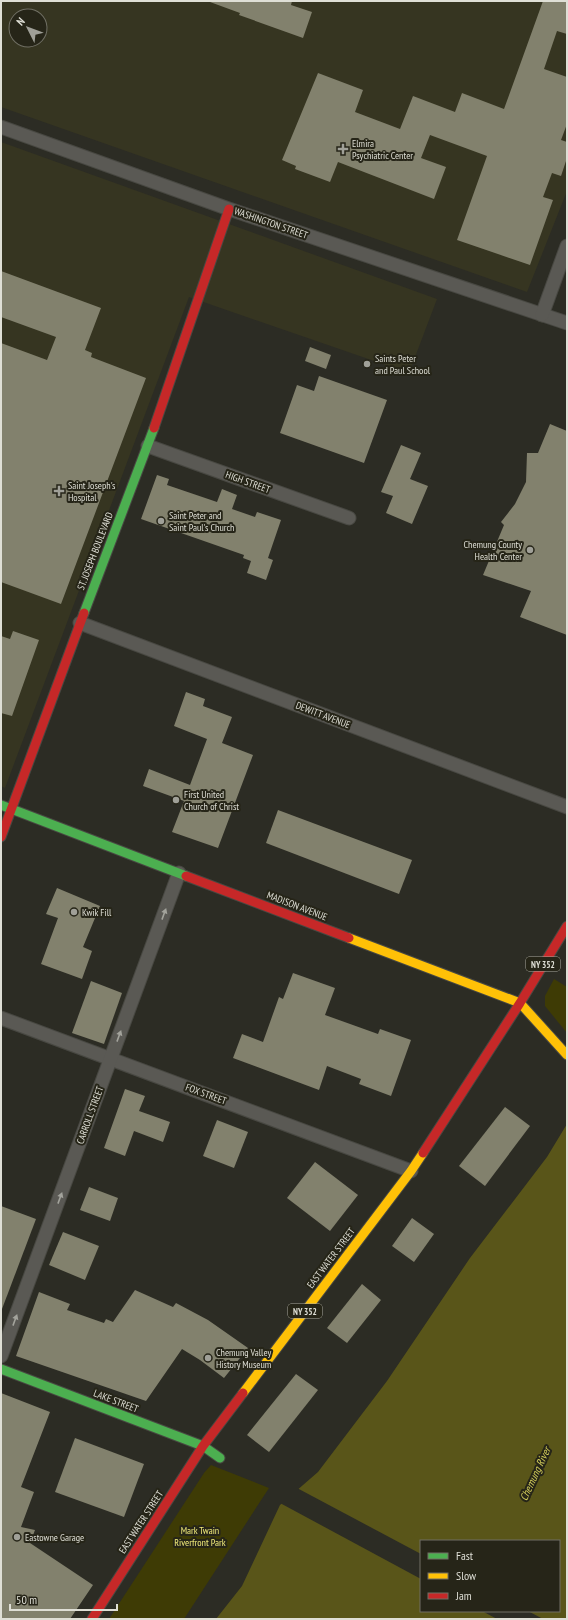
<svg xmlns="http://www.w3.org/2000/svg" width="568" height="1620" viewBox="0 0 568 1620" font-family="'PT Sans Narrow',sans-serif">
<rect width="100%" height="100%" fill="#2c2c24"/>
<g fill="#363521" fill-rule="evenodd">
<path d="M1 1H567V191L527 292 1 107ZM16 16H40V40H16Z"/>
<polygon points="1,142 437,299 409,373 189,297 5,788 1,786"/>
</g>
<g fill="#3e3b05">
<polygon points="554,979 567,987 567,1033 545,1006 545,996"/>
<polygon points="211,1465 269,1488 184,1619 109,1619 204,1473"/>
</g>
<path fill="#595519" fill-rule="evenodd" d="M567 1124V1619H216L242 1586 280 1505 318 1472 387 1381 470 1258 547 1157ZM421 1541H559V1611H421Z"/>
<g fill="#2c2c24">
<polygon points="297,1488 421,1554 421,1579 280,1503"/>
<polygon points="482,1611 528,1611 543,1619 497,1619"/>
</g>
<g fill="#82816d">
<polygon points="210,1 292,1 291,5 312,12 303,38 239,15 240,13 210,2"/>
<polygon points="543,1 567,1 567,34 557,31 544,69 567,77 567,124 561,140 567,142 567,158 561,176 552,173 543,197 553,200 530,265 457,240 487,156 430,135 421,158 446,167 434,199 338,162 330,182 295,169 296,166 282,160 318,73 363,90 355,112 400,129 413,96 455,112 462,93 504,109"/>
<polygon points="1,271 101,308 85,350 92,353 91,357 146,378 61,604 1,582 1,343 47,360 56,337 1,317"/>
<polygon points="310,347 331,355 326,369 305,361"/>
<polygon points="319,376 387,400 364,463 280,433 297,385 314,391"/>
<polygon points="550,424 567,431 567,635 520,617 531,591 483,575 504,525 501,522 515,504 526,482 527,453 538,453"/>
<polygon points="401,445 421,453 410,479 428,486 412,524 386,513 393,496 381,492"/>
<polygon points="157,475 169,479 167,485 217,502 222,489 237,495 232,509 255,517 257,512 281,520 268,558 273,560 266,580 247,573 251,561 243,558 244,555 141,519"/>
<polygon points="13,631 39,640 12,716 1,713 1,636 10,639"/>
<polygon points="186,692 205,699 203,706 232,717 222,743 253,755 218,848 172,832 184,801 143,786 149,769 190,785 207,739 174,726"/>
<polygon points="278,810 412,860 399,894 266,843"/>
<polygon points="57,888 100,906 83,947 92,951 82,979 41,964 58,918 46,914"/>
<polygon points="293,973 335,988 325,1015 378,1034 380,1029 411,1040 391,1096 359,1084 361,1079 327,1066 319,1090 233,1058 242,1034 263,1042 279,997 283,999"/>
<polygon points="91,981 122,993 104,1044 72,1033"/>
<polygon points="125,1089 145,1096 139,1111 170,1122 163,1142 134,1131 125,1156 104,1148"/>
<polygon points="505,1107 530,1126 485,1186 459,1166"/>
<polygon points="217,1120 248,1132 234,1168 203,1156"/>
<polygon points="315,1162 358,1195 330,1231 287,1198"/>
<polygon points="89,1187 118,1198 110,1221 80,1210"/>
<polygon points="1,1206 36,1219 2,1309 1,1309"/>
<polygon points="412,1218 434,1234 414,1262 392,1246"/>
<polygon points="63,1232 99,1246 85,1280 49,1265"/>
<polygon points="362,1284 381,1300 347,1343 327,1328"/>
<polygon points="135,1290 173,1307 176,1303 208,1320 248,1348 224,1378 200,1360 182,1349 146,1401 16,1356 39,1292 70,1304 67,1310 104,1323 106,1319 113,1322"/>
<polygon points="296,1374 318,1390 269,1452 247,1435"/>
<polygon points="1,1393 50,1412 21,1487 34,1492 21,1527 35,1530 30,1543 93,1585 70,1619 1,1619"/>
<polygon points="75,1438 144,1464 124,1517 55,1492"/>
</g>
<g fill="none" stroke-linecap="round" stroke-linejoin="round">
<defs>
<g id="street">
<polyline points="1,127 229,209 567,323"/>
<polyline points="542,315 567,246"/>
<polyline points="148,446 349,518"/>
<polyline points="80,623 567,807"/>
<polyline points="1,1018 411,1171"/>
<polyline points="1,1356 179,873"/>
</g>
<g id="fast">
<polyline points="84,613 154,428"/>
<polyline points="1,805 186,876"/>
<polyline points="1,1369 203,1446 220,1458"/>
</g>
<g id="slow">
<polyline points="349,938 520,1003 567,1055"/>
<polyline points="243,1393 411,1171 423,1153"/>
</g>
<g id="jam">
<polyline points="154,428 229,209"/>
<polyline points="1,837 84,613"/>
<polyline points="186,876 349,938"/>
<polyline points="423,1153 520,1003 567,926"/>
<polyline points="92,1619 203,1446 243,1393"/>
</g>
</defs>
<use href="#street" stroke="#484842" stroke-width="15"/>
<use href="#fast" stroke="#484842" stroke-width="11"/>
<use href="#slow" stroke="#484842" stroke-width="11"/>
<use href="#jam" stroke="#484842" stroke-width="11"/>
<use href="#street" stroke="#5a5954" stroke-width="13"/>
<use href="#fast" stroke="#4caf50" stroke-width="9"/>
<use href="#slow" stroke="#ffc107" stroke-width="9"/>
<use href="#jam" stroke="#c62828" stroke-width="9"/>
</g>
<defs><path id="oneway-solid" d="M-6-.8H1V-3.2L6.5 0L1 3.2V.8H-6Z"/></defs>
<g fill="#a3a39c">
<use href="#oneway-solid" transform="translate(164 914) rotate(-70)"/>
<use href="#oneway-solid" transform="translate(119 1036) rotate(-70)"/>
<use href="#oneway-solid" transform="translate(60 1198) rotate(-70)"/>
<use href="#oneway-solid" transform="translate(15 1320) rotate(-70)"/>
</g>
<g fill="#a0a098" stroke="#262518" stroke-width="1.5">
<path d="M341 143h4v4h4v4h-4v4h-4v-4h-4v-4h4z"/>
<circle cx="367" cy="364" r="4"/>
<path d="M57 485h4v4h4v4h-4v4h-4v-4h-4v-4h4z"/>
<circle cx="161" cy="521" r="4"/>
<circle cx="530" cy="550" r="4"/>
<circle cx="176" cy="800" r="4"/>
<circle cx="74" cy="912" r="4"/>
<circle cx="208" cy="1358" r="4"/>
<circle cx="17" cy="1537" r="4"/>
</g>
<g text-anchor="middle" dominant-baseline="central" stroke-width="4" stroke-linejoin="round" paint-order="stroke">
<g fill="#262518" stroke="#a8a79d" stroke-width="1">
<rect x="526" y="957" width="34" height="14" rx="3"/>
<rect x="288" y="1304" width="34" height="14" rx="3"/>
</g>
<g font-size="9" font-weight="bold" fill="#dfdfd6">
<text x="543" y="964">NY 352</text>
<text x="305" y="1311">NY 352</text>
</g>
<g font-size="10" fill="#dfdfd6" stroke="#262518" text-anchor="start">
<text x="352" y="143">Elmira<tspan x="352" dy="12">Psychiatric Center</tspan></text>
<text x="375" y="358">Saints Peter<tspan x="375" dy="12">and Paul School</tspan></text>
<text x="68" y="485">Saint Joseph's<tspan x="68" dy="12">Hospital</tspan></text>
<text x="169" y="515">Saint Peter and<tspan x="169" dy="12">Saint Paul's Church</tspan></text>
<text x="522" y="544" text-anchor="end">Chemung County<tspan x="522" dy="12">Health Center</tspan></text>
<text x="184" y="794">First United<tspan x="184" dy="12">Church of Christ</tspan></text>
<text x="82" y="912">Kwik Fill</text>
<text x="216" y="1352">Chemung Valley<tspan x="216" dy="12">History Museum</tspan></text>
<text x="25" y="1537">Eastowne Garage</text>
</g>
<g font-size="10" fill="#dfdfd6" stroke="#262518">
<text transform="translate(271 223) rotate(19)">WASHINGTON STREET</text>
<text transform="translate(248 482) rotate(20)">HIGH STREET</text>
<text transform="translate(95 551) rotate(-69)">ST. JOSEPH BOULEVARD</text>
<text transform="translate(323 715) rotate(21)">DEWITT AVENUE</text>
<text transform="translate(297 906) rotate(21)">MADISON AVENUE</text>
<text transform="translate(206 1094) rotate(20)">FOX STREET</text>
<text transform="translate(90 1115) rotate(-70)">CARROLL STREET</text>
<text transform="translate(331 1258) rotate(-53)">EAST WATER STREET</text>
<text transform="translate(116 1401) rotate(21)">LAKE STREET</text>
<text transform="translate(141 1522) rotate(-57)">EAST WATER STREET</text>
</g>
<g font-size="10" fill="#f0ea79" stroke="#262518">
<text x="200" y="1530">Mark Twain<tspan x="200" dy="12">Riverfront Park</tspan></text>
</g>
<g font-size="11" font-style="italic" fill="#d1cb59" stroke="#262518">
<text transform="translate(535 1474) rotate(-65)">Chemung River</text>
</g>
</g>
<rect width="568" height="1620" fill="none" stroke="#dfdfd6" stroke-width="4"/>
<rect x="420" y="1540" width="140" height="72" fill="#262518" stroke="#706f64"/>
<rect x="428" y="1553" width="20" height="6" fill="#4caf50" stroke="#706f64"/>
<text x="456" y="1560" font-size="12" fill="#dfdfd6">Fast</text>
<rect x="428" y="1573" width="20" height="6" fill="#ffc107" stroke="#706f64"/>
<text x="456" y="1580" font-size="12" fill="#dfdfd6">Slow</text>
<rect x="428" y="1593" width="20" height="6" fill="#c62828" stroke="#706f64"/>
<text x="456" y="1600" font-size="12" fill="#dfdfd6">Jam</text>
<g transform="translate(28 28) rotate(312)"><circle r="19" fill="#262518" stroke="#706f64"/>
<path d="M0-3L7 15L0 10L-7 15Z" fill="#a0a098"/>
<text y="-6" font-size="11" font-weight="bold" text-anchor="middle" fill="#dfdfd6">N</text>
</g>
<path d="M10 1604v6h107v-6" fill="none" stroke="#dfdfd6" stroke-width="2"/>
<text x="16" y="1604" font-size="12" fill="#dfdfd6" stroke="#262518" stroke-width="3" paint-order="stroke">50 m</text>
</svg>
